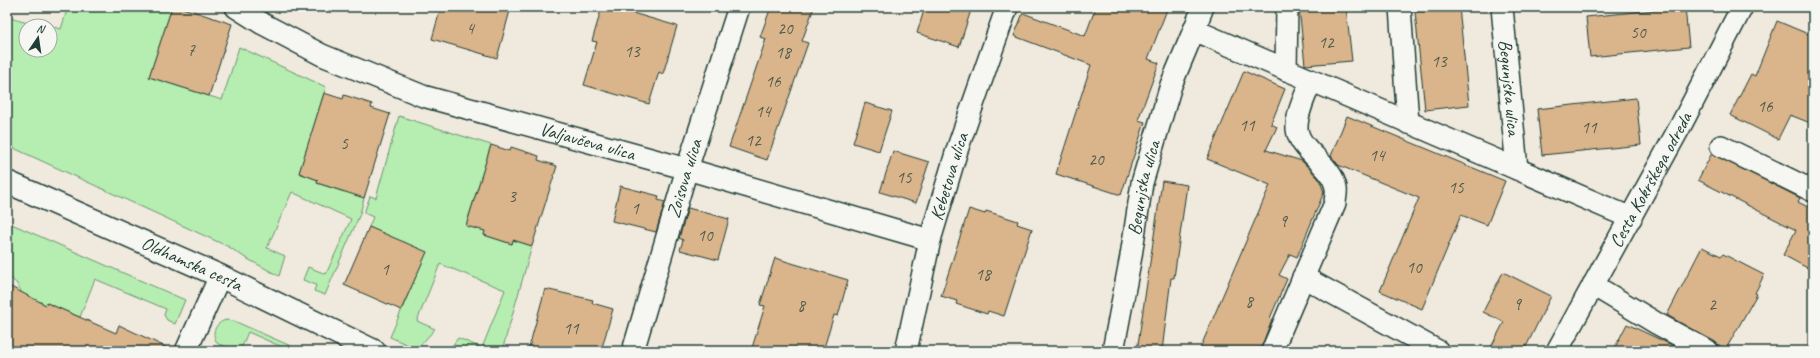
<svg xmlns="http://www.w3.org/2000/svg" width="1820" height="358" viewBox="0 0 1820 358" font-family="Caveat,sans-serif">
<rect width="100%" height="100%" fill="#f0e9dd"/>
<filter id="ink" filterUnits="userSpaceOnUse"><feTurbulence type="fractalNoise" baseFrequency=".025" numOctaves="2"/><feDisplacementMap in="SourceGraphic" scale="8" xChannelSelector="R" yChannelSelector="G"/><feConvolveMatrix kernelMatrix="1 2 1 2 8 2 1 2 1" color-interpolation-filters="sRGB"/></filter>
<g filter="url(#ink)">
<g fill="#b6edb0" stroke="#6a9572">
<polygon points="68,7 172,7 149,77 222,100 239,47 326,87 299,173 318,180 317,183 344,192 346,188 365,194 360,214 325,295 314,291 316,285 303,280 308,267 326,274 351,219 292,192 267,248 285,256 279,276 244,257 229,247 7,145 7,17 31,24 32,20 50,26 26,26 26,50 50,50 50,26 61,29"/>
<polygon points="399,116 491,145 466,225 485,231 484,235 512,244 513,240 532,246 502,351 448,351 458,338 482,348 505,290 440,264 417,321 435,329 417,349 390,337 426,253 369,227 373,217 364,213 370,196 376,198"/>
<polygon points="7,222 185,300 175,324 167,320 164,315 166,309 95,279 80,317 47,303 46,305 39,301 38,305 23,295 17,284 7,274"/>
<path d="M226 320 234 321 302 351H291L248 332 240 351 218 344C210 334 215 323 226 320Z"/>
</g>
<g fill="#dab48b" stroke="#1f3d34">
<polygon points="172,7 180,7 232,24 209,96 149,77"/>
<polygon points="441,7 511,7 497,58 432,39"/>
<polygon points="602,7 612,7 677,26 663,74 659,72 649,104 584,85 597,42 592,41"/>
<polygon points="771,7 814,7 802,41 808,43 767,160 729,147 766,39 760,37"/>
<polygon points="925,7 972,7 959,47 917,33"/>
<polygon points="1096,7 1168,7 1148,59 1159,63 1138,120 1145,122 1121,195 1056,174 1091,65 1014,36 1023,13 1085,36"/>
<polygon points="1299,7 1346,7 1352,61 1305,65"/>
<polygon points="1459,7 1469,105 1425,110 1415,12"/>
<polygon points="1685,7 1689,47 1590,57 1586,17"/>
<polygon points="1777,21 1813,36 1813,124 1790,115 1778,139 1730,115 1751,74 1755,76"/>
<polygon points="1244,71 1285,89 1271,124 1277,127 1266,150 1302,161 1319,179 1324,192 1297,257 1290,254 1279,275 1287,279 1270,318 1272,319 1260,351 1199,351 1270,185 1207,159"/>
<polygon points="324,93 343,99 344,95 372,104 371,108 390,114 364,198 317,183 318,180 299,173"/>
<polygon points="1636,98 1641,145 1542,155 1537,109"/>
<polygon points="865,103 892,111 879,151 853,143"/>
<polygon points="1347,116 1505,181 1487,225 1461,215 1422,309 1380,291 1419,198 1338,165 1331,156"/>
<polygon points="491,145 510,151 511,147 539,156 538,160 557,166 532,246 513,240 512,244 484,235 485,231 466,226"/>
<polygon points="893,151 929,162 916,203 880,192"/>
<polygon points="1712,153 1800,198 1798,202 1808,207 1811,202 1813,203 1813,271 1783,255 1796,230 1698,180"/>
<polygon points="1162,181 1187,185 1174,278 1171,278 1162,351 1137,351"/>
<polygon points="620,186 659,196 658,200 665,202 656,232 612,221"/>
<polygon points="688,208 729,219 718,260 680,250 683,240 679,238"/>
<polygon points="969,209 985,214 986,211 1018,221 1017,224 1032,229 1004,316 988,311 987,314 956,304 957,301 941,296"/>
<polygon points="369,227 427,252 401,310 344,285"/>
<polygon points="1702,247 1721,256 1723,254 1764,275 1755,293 1757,294 1726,349 1667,315"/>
<polygon points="775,258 848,280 838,316 834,315 823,351 751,351 765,306 760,305"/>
<polygon points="1503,272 1551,296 1524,351 1489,351 1504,322 1483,312"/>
<polygon points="7,285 46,305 47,303 116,333 119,325 174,351 16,351 7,347"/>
<polygon points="545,289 593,300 592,303 613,309 601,351 528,351"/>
<polygon points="1627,324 1680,349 1683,351 1613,351"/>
</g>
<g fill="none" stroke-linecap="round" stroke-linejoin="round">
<defs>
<g id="minor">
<path id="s1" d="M236 7 263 24 322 55 423 96 687 169 930 240"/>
<polyline points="1400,7 1408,123"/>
<path id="s2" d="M1502 7 1517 169"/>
<polyline points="1194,30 1203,7"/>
<polyline points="1286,70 1287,7"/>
<polyline points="1721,146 1813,191"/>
<polyline points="1303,277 1438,351"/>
<polyline points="1593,285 1656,323 1708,351"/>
<polyline points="186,351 220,276"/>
<path id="s3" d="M633 351 687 169 739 7"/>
<path id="s4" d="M906 351 930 240 957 150 1007 7"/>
<path id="s5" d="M1113 351 1131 256 1142 183 1171 85 1194 30 1631 218"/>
<path d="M1272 351 1335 203C1335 199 1337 193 1336 188 1332 164 1299 151 1297 129 1296 113 1306 95 1311 81"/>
<path id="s6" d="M1557 351 1681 125 1742 7"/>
</g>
<g id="primary">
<path id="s7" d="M7 182 220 276 374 351"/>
</g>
</defs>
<use href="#minor" stroke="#1f3d34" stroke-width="24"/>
<use href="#primary" stroke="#1f3d34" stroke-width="25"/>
<use href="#minor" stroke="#f6f6f2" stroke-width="21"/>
<use href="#primary" stroke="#f6f6f2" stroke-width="22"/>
</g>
</g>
<g text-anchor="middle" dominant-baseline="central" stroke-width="3" stroke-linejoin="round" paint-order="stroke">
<g font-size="17" fill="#4e5b4a">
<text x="470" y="28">4</text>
<text x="785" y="28">20</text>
<text x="1638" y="32">50</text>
<text x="1326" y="42">12</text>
<text x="191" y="50">7</text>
<text x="632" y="51">13</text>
<text x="783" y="52">18</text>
<text x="1439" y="61">13</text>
<text x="773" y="81">16</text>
<text x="1765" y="106">16</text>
<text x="763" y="111">14</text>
<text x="1247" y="125">11</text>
<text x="1589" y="127">11</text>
<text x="753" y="140">12</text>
<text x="344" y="143">5</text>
<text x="1377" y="155">14</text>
<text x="1096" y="159">20</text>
<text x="904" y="177">15</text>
<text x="1456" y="187">15</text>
<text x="512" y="196">3</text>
<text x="635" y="208">1</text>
<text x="1283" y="221">9</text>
<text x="705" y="235">10</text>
<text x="1414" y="267">10</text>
<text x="385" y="269">1</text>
<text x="983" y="274">18</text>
<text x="1249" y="301">8</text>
<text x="1517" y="304">9</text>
<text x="1712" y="304">2</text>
<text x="801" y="305">8</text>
<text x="571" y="328">11</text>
</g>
<g font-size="19" fill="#1f3d34" stroke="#f6f6f2">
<text stroke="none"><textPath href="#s2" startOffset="81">Begunjska ulica</textPath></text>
<text stroke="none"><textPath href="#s1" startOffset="378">Valjavčeva ulica</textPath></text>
<text stroke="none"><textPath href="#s4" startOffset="180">Kebetova ulica</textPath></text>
<text stroke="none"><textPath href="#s3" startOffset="180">Zoisova ulica</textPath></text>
<text stroke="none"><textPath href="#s6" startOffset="195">Cesta Kokrškega odreda</textPath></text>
<text stroke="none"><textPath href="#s5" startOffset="166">Begunjska ulica</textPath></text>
<text stroke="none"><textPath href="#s7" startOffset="202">Oldhamska cesta</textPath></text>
</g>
</g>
<rect width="1820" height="358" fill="none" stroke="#f6f6f2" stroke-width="24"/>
<rect x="12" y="12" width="1796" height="334" fill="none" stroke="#1f3d34" stroke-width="1.5" filter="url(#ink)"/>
<g transform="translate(38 38) rotate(13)"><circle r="19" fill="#f6f6f2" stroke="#a0aca6"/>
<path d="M0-3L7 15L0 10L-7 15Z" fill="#1f3d34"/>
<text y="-6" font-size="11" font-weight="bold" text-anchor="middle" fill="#1f3d34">N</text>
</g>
</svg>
